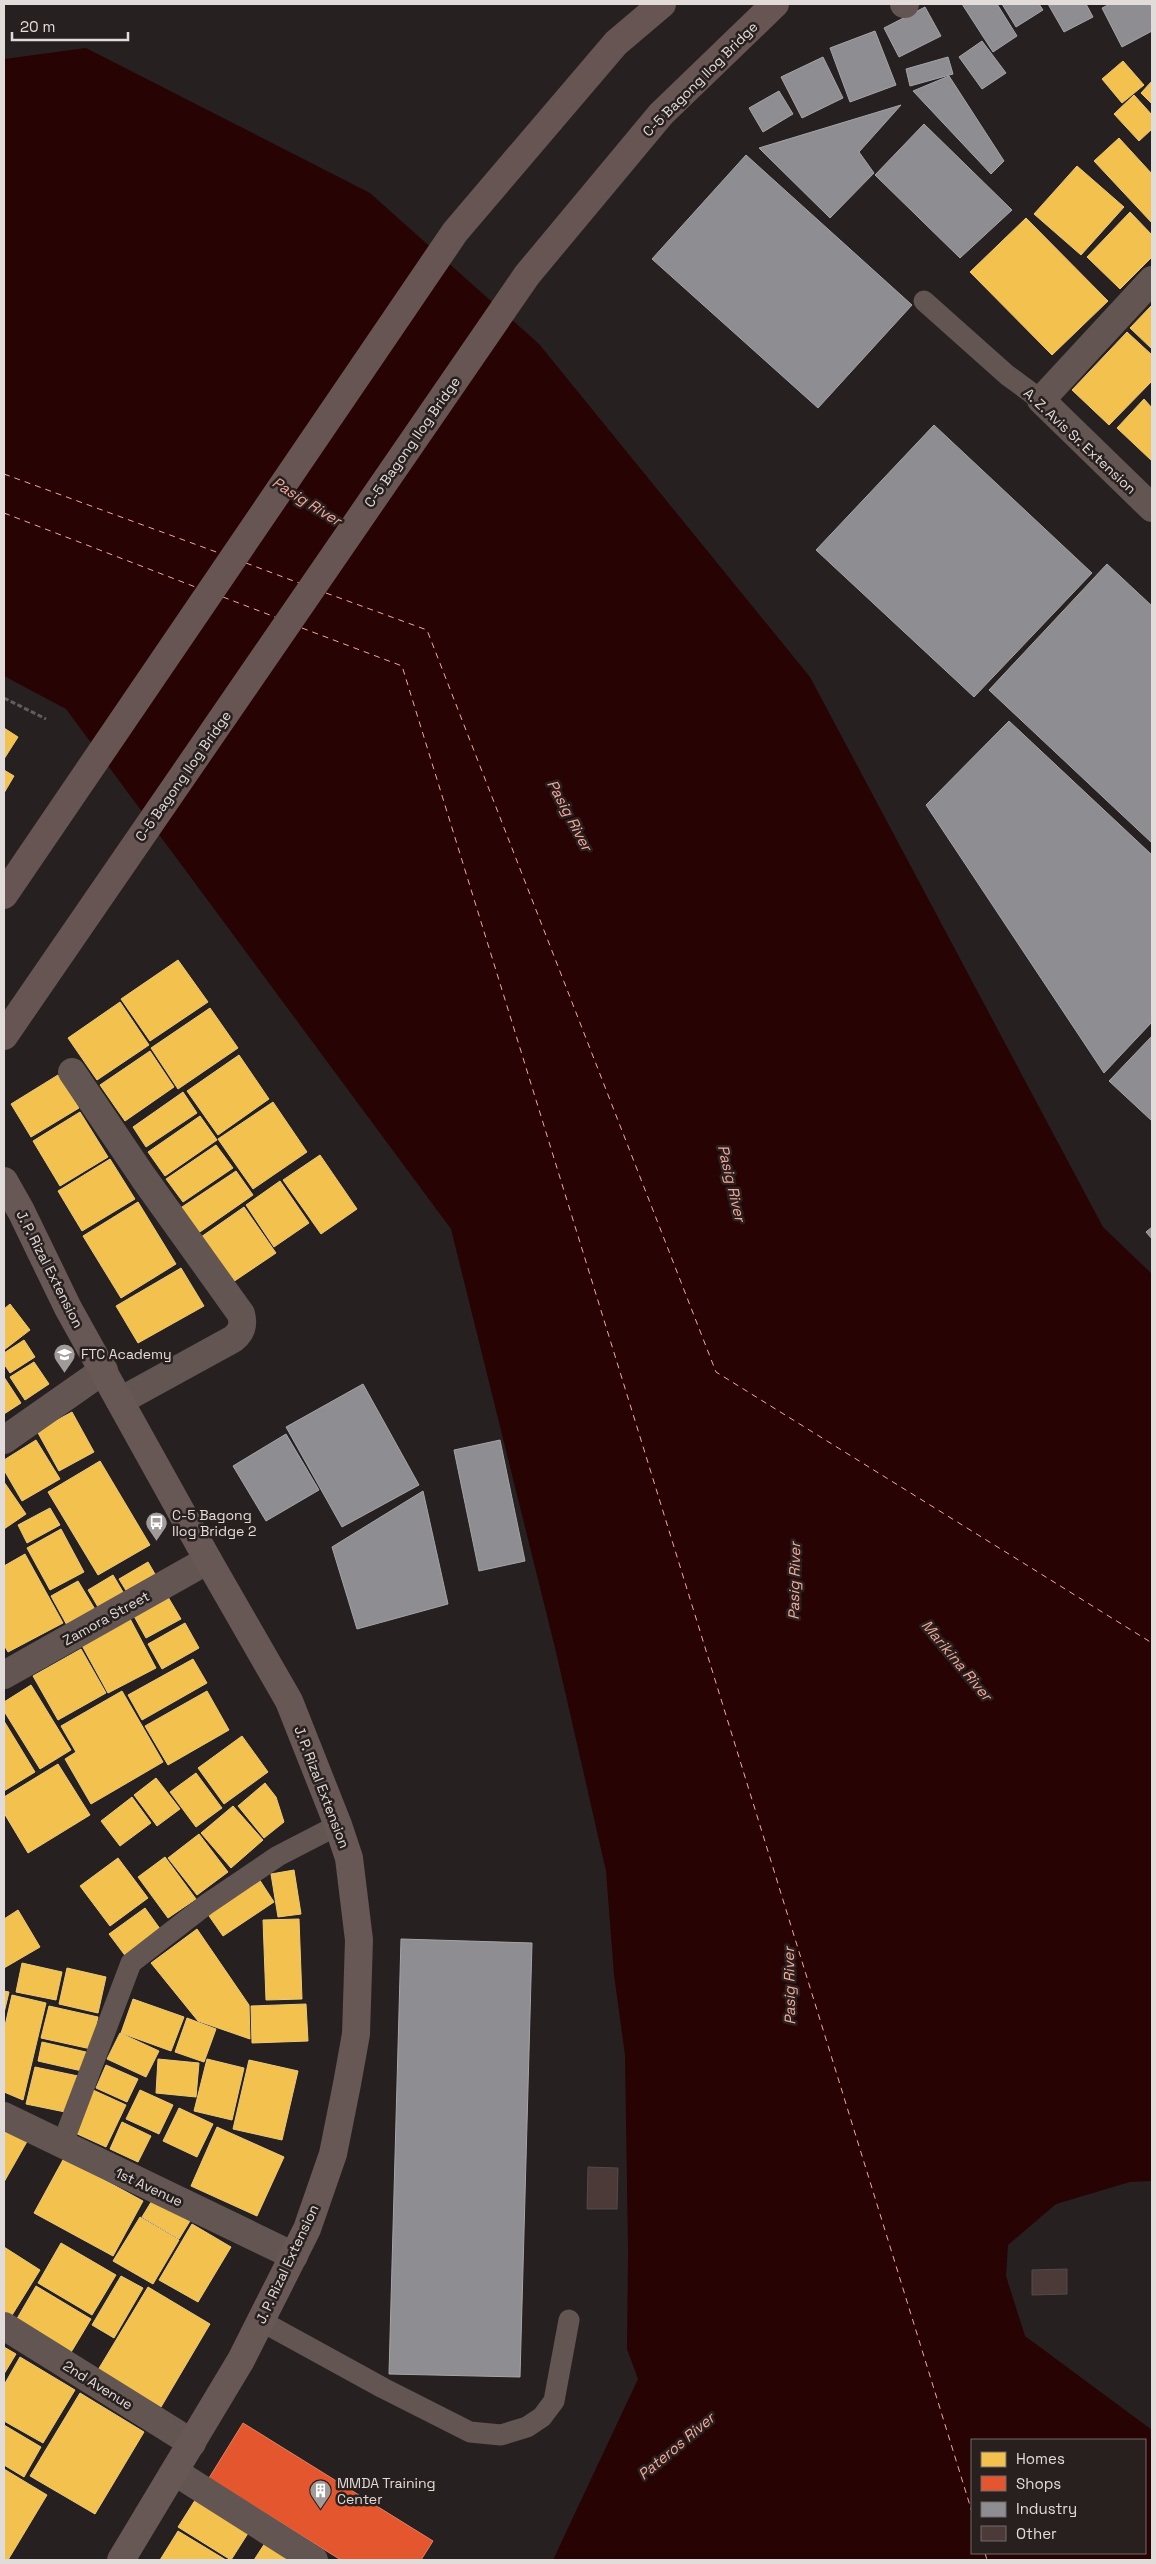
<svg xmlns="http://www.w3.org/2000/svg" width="1156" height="2564" viewBox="0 0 1156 2564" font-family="'Space Grotesk',sans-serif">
<rect width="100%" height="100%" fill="#262120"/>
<path fill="#270303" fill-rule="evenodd" d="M86 48 370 193 539 344 810 677 1103 1227 1152 1274V2181L1130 2182 1056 2204 1008 2245 1006 2276 1025 2336 1152 2430V2560H553L638 2379 627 2349 628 2250 625 2055 614 1975 606 1871 556 1652 451 1229 66 709 4 676V59ZM972 2440H1145V2553H972Z"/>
<g fill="#f2c14e" stroke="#edc978">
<polygon points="1123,61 1144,85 1122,103 1102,79"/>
<polygon points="1152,81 1152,104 1141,93"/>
<polygon points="1134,95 1152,115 1152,129 1139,141 1114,114"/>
<polygon points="1119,138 1152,174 1152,223 1094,161"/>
<polygon points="1077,166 1124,207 1081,255 1034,214"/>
<polygon points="1130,212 1152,235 1152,257 1120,289 1087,257"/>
<polygon points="1026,218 1108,301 1052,355 970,272"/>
<polygon points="1152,305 1152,349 1130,328"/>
<polygon points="1127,332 1152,355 1152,381 1109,425 1072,390"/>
<polygon points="1144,399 1152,408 1152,461 1117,428"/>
<polygon points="4,728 18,737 4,759"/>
<polygon points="4,770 14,776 4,793"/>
<polygon points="178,960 208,1002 150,1041 121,999"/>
<polygon points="120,1002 149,1045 97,1080 68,1038"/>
<polygon points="210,1008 238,1048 178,1089 151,1048"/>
<polygon points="150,1051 174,1087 125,1121 100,1085"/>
<polygon points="239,1055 269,1099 218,1135 187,1091"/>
<polygon points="58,1075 79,1108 31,1137 11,1104"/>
<polygon points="183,1092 197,1113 146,1147 133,1127"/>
<polygon points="273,1102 307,1152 253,1189 218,1139"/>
<polygon points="80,1112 108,1157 60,1186 33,1141"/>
<polygon points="200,1116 217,1140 165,1176 148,1152"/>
<polygon points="216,1145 233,1168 183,1202 166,1179"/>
<polygon points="320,1155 357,1209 321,1234 283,1180"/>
<polygon points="110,1159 135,1199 82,1231 58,1191"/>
<polygon points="236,1171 253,1195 197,1234 179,1209"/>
<polygon points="280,1181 309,1223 274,1247 246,1205"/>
<polygon points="138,1202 176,1264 121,1298 83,1236"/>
<polygon points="244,1207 276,1253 233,1282 201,1237"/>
<polygon points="181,1268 204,1306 138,1343 116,1306"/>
<polygon points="10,1304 30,1330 4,1350 4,1309"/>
<polygon points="24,1340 35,1357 10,1373 4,1364 4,1353"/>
<polygon points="34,1362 49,1384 25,1400 10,1377"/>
<polygon points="4,1377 21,1403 4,1414"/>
<polygon points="72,1412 94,1452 59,1471 37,1431"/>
<polygon points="36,1440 60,1479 22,1501 4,1470 4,1460"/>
<polygon points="100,1461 150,1545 98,1575 48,1492"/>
<polygon points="4,1482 26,1514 4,1529"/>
<polygon points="50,1508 60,1525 27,1543 18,1525"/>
<polygon points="61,1529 84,1572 50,1590 27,1548"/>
<polygon points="25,1554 63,1623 8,1652 4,1645 4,1566"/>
<polygon points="148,1562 159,1581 130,1597 119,1579"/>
<polygon points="113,1575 126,1597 101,1612 88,1590"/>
<polygon points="78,1581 96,1611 68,1627 51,1596"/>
<polygon points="168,1597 181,1619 146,1638 134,1616"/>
<polygon points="127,1613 156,1668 108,1693 79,1640"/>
<polygon points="185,1623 199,1648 162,1669 148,1644"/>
<polygon points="81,1649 106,1693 58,1720 33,1676"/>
<polygon points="193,1659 207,1683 142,1720 128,1695"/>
<polygon points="31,1685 71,1750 40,1769 4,1711 4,1702"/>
<polygon points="122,1691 163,1762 91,1804 65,1759 76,1752 61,1726"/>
<polygon points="207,1691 229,1730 168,1765 145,1726"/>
<polygon points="4,1721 35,1772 4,1791"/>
<polygon points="242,1736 268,1772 224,1804 198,1768"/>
<polygon points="58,1764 90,1815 28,1853 4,1813 4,1797"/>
<polygon points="196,1773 222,1808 196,1827 170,1792"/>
<polygon points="156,1778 180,1809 157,1826 134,1795"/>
<polygon points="265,1783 276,1797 284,1822 264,1838 238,1806"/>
<polygon points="132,1797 151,1823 120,1846 101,1821"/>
<polygon points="233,1806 263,1840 231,1868 201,1833"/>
<polygon points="199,1834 228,1872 197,1895 168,1858"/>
<polygon points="165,1857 196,1899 168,1918 138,1877"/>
<polygon points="118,1858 148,1898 110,1926 80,1886"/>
<polygon points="294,1870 301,1914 278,1917 271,1874"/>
<polygon points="259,1879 274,1902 223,1936 207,1913"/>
<polygon points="145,1908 163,1933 127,1958 109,1934"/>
<polygon points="18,1910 40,1947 4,1968 4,1919"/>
<polygon points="299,1919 302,1999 266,2000 263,1920"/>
<polygon points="197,1929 249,2005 250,2039 198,2021 151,1963"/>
<polygon points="22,1963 62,1972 56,2000 16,1992"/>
<polygon points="67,1968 106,1977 98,2013 59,2004"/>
<polygon points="4,1991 9,1992 4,2013"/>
<polygon points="12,1995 46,2003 23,2100 4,2092 4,2030"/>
<polygon points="133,1999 184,2017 171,2051 121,2033"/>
<polygon points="306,2004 308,2041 252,2043 251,2006"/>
<polygon points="49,2006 98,2017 91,2049 41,2038"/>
<polygon points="187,2018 216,2029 204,2062 175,2052"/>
<polygon points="120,2033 159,2051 146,2077 107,2059"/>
<polygon points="42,2042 86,2052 82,2071 38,2061"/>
<polygon points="158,2059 199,2063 196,2097 156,2093"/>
<polygon points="207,2059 244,2068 232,2120 194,2111"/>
<polygon points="249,2060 298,2071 282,2140 233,2129"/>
<polygon points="106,2065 138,2079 127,2102 96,2088"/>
<polygon points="35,2067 78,2076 70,2113 26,2104"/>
<polygon points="93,2090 126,2105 106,2147 73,2132"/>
<polygon points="140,2090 173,2105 159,2134 126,2119"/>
<polygon points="179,2108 213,2124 197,2157 163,2141"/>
<polygon points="122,2122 151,2136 138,2162 110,2149"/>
<polygon points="4,2124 29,2138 4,2182"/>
<polygon points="217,2127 284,2157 257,2216 191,2186"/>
<polygon points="64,2158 143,2201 113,2256 34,2213"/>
<polygon points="153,2199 190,2221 179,2239 142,2217"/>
<polygon points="140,2217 179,2240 153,2284 113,2261"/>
<polygon points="192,2224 231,2247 198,2302 159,2280"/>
<polygon points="61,2243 116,2275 92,2315 38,2283"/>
<polygon points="4,2247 40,2270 9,2320 4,2316"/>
<polygon points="121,2276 143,2288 114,2338 92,2325"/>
<polygon points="36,2286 91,2319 70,2354 15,2322"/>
<polygon points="148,2287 210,2324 161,2407 98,2370"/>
<polygon points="4,2347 16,2354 4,2374"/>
<polygon points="20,2357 75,2390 43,2443 4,2421 4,2385"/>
<polygon points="80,2393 144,2432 95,2514 30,2476"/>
<polygon points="4,2425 41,2447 24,2477 4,2465"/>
<polygon points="4,2469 47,2495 8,2560 4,2560"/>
<polygon points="199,2494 252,2527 231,2560 178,2527"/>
<polygon points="178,2531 226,2560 160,2560"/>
<polygon points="267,2540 299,2560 254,2560"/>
</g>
<polygon fill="#e4572e" stroke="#e37f62" points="243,2423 433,2541 421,2560 341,2560 209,2478"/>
<g fill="#8d8d92" stroke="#a6a4a8">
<polygon points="962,4 997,4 1017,36 993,52"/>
<polygon points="1002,4 1039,4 1043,10 1016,27"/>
<polygon points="1048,4 1086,4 1093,17 1064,32"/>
<polygon points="1110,4 1150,4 1152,8 1152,31 1122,47 1102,8"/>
<polygon points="925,7 941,36 899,57 884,28"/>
<polygon points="875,31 896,85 850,102 830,48"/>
<polygon points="982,41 1006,73 982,89 959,57"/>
<polygon points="823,57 843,98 802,118 781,77"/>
<polygon points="948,57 953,74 910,86 906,69"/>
<polygon points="949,76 1004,161 991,174 913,91"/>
<polygon points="779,91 793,114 763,132 749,108"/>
<polygon points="901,105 859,152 874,173 830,218 759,148"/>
<polygon points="924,124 1012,210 960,258 875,175"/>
<polygon points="746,155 912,305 818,408 652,259"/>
<polygon points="934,425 1092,573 974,697 816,550"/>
<polygon points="1107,564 1152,606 1152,843 989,690"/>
<polygon points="1009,721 1152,855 1152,1022 1104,1073 926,805"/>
<polygon points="1152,1036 1152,1121 1109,1081"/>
<polygon points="1152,1227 1152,1239 1146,1232"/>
<polygon points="363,1384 419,1485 342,1527 286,1427"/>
<polygon points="286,1434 319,1490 266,1521 233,1466"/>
<polygon points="500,1440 525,1561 479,1571 454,1450"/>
<polygon points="423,1491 448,1604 357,1629 332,1547"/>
<polygon points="401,1939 532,1943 520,2377 389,2374"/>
</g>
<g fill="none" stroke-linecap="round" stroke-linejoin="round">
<g stroke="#f6a899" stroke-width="1" stroke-dasharray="6 5" stroke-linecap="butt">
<polyline points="4,474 219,553"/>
<polyline points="4,513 198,588"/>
<polyline points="246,563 299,583"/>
<polyline points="326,593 427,630 716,1372 1152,1643"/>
<polyline points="223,597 275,617"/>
<polyline points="302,628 402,666 972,2512"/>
<polyline points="985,2553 987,2560"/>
</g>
</g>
<g fill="#4c3a38" stroke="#504c4b">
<polygon points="588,2167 618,2168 617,2209 587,2209"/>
<polygon points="1067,2269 1067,2294 1032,2295 1032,2270"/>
</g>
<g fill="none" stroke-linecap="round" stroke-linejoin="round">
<polyline stroke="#645c5a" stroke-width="3" stroke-dasharray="5 2.5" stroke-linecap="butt" points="4,698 46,719"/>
<g stroke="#625552" stroke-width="21">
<polyline points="924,301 1007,375 1041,400"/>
<polyline points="62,2145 131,1963 207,1904 278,1856 338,1825"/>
<polyline points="261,2321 383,2388 470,2432 501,2435 527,2427 542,2417 554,2401 569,2320"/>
</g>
<g stroke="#625552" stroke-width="28">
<polyline points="904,4 905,4"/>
<polyline points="1152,280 1041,400 1152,508"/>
<path d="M72 1072 143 1177 241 1314C244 1325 242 1332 233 1339L120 1401"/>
<polyline points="4,1440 104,1370"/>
<polyline points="4,1675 208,1560"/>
<polyline points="4,2116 294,2256"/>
<polyline points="4,2326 192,2443"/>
<polyline points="175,2472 314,2560"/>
</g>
<polyline stroke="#675755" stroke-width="28" points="4,1181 21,1211 68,1308 208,1560 289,1701 338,1825 349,1858 359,1940 356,2034 347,2084 333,2154 307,2229 241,2360 121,2560"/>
<g stroke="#665552" stroke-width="28">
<polyline points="4,895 455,232 616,43 662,4"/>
<polyline points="4,1036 527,275 661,114 775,4"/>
</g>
</g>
<defs>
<symbol id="school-pin" viewBox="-11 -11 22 30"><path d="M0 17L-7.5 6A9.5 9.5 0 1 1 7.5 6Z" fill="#a09a99" stroke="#28201e"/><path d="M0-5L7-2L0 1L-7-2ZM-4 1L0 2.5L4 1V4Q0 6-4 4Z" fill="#fff"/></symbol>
<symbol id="bus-pin" viewBox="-11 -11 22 30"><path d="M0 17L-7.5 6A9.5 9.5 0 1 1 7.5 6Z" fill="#a09a99" stroke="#28201e"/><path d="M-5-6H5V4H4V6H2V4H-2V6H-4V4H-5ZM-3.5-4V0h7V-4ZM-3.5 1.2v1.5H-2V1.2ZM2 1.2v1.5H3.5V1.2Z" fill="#fff"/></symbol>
<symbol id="building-pin" viewBox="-11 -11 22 30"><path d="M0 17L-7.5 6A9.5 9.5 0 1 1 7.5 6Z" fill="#a09a99" stroke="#28201e"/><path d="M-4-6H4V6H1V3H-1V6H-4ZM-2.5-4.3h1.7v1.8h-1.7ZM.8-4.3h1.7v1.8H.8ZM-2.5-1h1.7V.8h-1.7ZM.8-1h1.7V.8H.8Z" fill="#fff"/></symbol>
</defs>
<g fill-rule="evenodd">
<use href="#school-pin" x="52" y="1342" width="25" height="34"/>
<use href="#bus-pin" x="144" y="1510" width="25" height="34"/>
<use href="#building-pin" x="308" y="2478" width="25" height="34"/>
</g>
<g text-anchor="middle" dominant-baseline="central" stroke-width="5" stroke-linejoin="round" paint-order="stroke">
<g font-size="14" fill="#e1dbda" stroke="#28201e">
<text transform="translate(700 79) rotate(-45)">C-5 Bagong Ilog Bridge</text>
<text transform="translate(1080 441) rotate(43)">A. Z. Avis Sr. Extension</text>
<text transform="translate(412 442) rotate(-55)">C-5 Bagong Ilog Bridge</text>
<text transform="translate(183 776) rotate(-55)">C-5 Bagong Ilog Bridge</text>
<text transform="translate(50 1269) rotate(63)">J. P. Rizal Extension</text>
<text transform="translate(106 1618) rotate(-29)">Zamora Street</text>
<text transform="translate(322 1787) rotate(69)">J. P. Rizal Extension</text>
<text transform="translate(149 2187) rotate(25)">1st Avenue</text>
<text transform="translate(287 2264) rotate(-65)">J. P. Rizal Extension</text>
<text transform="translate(98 2385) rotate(32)">2nd Avenue</text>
</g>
<g font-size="14" fill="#e1dbda" stroke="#28201e" text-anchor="start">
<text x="81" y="1354">FTC Academy</text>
<text x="172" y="1515">C-5 Bagong<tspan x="172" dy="16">Ilog Bridge 2</tspan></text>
<text x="337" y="2483">MMDA Training<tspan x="337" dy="16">Center</tspan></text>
</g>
<g font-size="15" font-style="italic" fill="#f6a899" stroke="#28201e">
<text transform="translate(307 501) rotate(32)">Pasig River</text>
<text transform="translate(570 815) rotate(62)">Pasig River</text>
<text transform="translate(732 1183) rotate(77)">Pasig River</text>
<text transform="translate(794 1581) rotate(-89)">Pasig River</text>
<text transform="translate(957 1660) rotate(50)">Marikina River</text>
<text transform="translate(789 1986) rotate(-91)">Pasig River</text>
<text transform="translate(676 2446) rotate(-40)">Pateros River</text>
</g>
</g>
<rect width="1156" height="2564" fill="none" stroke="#e1dbda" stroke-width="10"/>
<rect x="971" y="2439" width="175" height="115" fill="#28201e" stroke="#726b69"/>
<rect x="981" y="2452" width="25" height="15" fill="#f2c14e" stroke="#726b69"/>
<text x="1016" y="2464" font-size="15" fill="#e1dbda">Homes</text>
<rect x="981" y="2476" width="25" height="15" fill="#e4572e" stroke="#726b69"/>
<text x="1016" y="2489" font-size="15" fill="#e1dbda">Shops</text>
<rect x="981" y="2502" width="25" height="15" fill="#8d8d92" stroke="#726b69"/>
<text x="1016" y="2514" font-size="15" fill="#e1dbda">Industry</text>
<rect x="981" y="2526" width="25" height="15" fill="#4c3a38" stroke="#726b69"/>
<text x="1016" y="2539" font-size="15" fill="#e1dbda">Other</text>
<path d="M12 32v8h116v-8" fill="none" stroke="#e1dbda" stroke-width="2.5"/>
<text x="20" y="32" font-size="15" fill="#e1dbda" stroke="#28201e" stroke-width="4" paint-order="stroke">20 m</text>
</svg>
